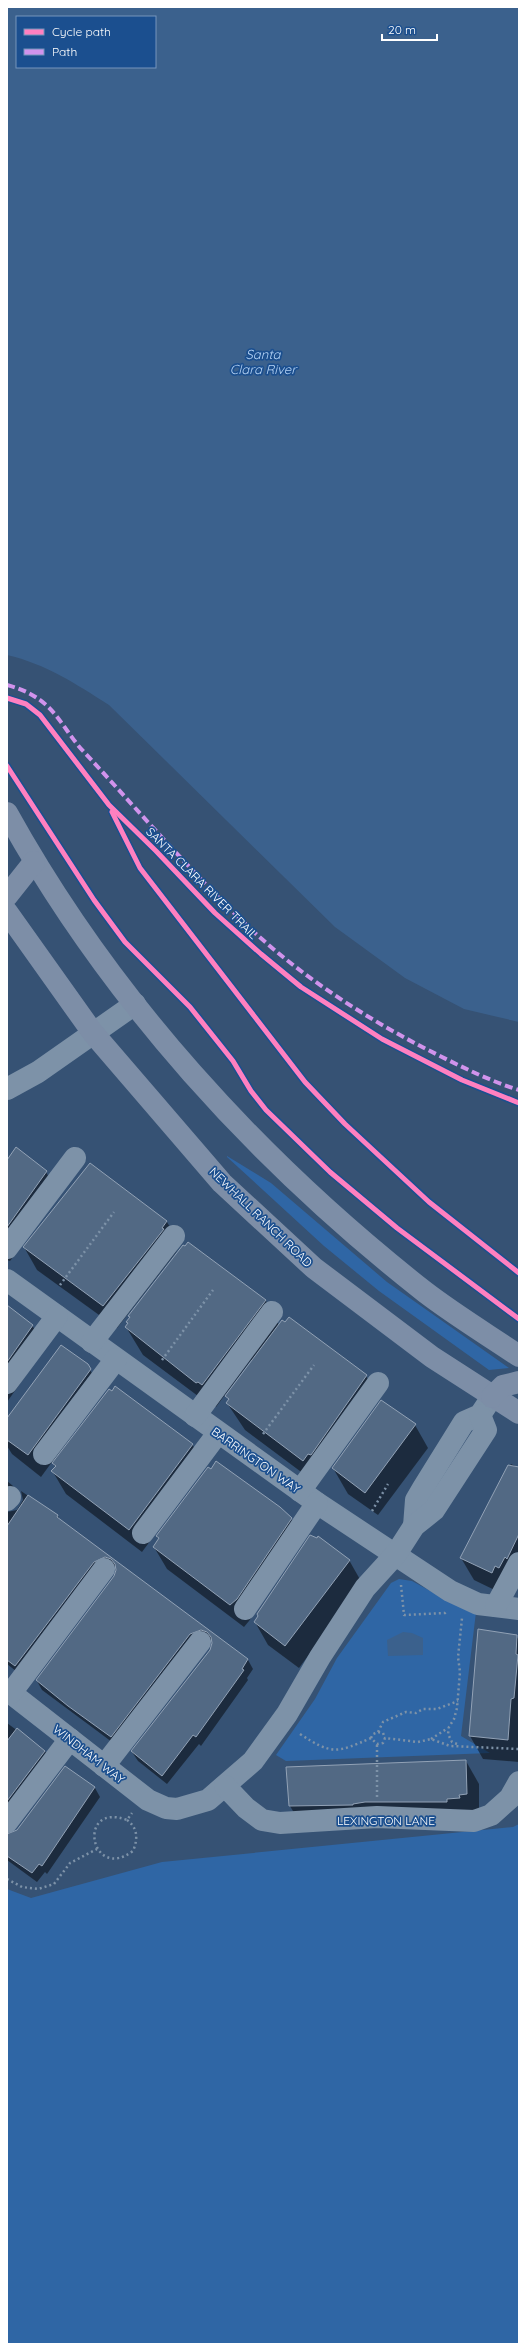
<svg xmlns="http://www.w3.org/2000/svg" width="526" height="2351" viewBox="0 0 526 2351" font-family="Quicksand,sans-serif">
<rect width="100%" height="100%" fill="#365274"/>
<g fill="#2f66a5">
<polygon points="227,1156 271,1183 387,1282 509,1368 489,1370 379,1291 324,1246 227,1157"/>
<polygon points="399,1579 412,1581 458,1606 476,1612 461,1736 490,1753 286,1761 276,1755 315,1699 337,1658 391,1583"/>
<polygon points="519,1824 519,2344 7,2344 7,1889 31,1898 162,1862 513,1827"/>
</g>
<g fill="#3b618d" fill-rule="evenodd">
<path d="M7 7H519V1022L464 1009 405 978 335 927 109 705C76 684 46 664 7 655ZM17 17H155V67H17Z"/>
<polygon points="403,1632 412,1633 423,1638 423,1655 388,1656 387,1640"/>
</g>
<g fill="#0007">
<polygon points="16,1148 46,1172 59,1195 10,1261 7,1260 7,1161"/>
<polygon points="90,1164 167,1222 180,1244 176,1252 117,1328 37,1270 24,1247"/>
<polygon points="188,1243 266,1301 279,1325 366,1376 379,1398 316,1483 245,1430 227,1403 229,1400 227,1396 252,1361 251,1360 216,1407 211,1403 210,1405 143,1355 126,1327 131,1318"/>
<polygon points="7,1306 32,1325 45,1348 7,1402"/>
<polygon points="90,1370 103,1392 41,1477 12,1454 7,1446 7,1420"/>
<polygon points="381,1402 415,1425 428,1448 378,1515 348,1494 333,1468"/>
<polygon points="192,1444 205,1467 142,1552 66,1494 53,1472 56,1468 53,1463"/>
<polygon points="511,1464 519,1468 519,1580 505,1595 474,1580 461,1558"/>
<polygon points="7,1481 13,1486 18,1494 7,1497"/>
<polygon points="21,1491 58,1516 60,1521 248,1660 253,1669 247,1678 248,1680 201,1746 199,1744 167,1784 138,1761 132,1752 211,1650 212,1641 207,1638 116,1745 42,1690 37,1681 115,1577 116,1567 111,1565 21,1675 7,1664 7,1512 17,1510 23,1500"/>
<polygon points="291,1519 304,1541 249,1621 244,1627 167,1569 154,1547 159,1539 157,1537"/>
<polygon points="349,1560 362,1583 299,1668 268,1645 255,1622"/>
<polygon points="479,1630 516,1636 519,1640 519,1762 483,1759 470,1736"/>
<polygon points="7,1723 45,1751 50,1760 7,1817"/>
<polygon points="466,1761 479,1784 479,1817 303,1828 290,1806"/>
<polygon points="66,1767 95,1788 100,1797 47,1874 45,1872 37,1882 7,1860 7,1834 18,1830"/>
</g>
<g fill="#526984" stroke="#92a2b6">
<polygon points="16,1147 47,1171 7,1227 7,1160"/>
<polygon points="90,1163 167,1221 162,1228 164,1229 103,1306 23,1247"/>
<polygon points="188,1242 266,1300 202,1385 198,1382 196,1383 125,1327 128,1323 126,1322 130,1317 128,1316 183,1245 185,1246"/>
<polygon points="7,1305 33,1325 7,1362"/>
<polygon points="289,1317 367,1375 311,1455 308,1454 303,1461 226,1403 229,1399 225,1396 282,1320 285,1322"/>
<polygon points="61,1345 88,1364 91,1369 28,1455 7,1440 7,1418"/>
<polygon points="115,1386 193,1444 129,1530 51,1471 56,1466 52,1463 109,1389 112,1391"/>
<polygon points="381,1400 416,1424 365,1493 332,1468"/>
<polygon points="216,1461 280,1507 292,1518 237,1599 230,1605 153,1547 159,1538 156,1536 208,1467 211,1469"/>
<polygon points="508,1465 519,1467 519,1534 507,1559 505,1557 499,1568 495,1566 492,1573 460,1558"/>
<polygon points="28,1495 58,1515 57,1517 248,1659 242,1669 244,1670 196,1737 193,1735 162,1776 131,1751 210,1650 212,1643 211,1637 207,1632 201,1630 190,1634 111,1737 68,1706 36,1680 114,1576 116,1570 115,1564 111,1559 105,1557 94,1562 15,1666 7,1660 7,1526"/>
<polygon points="310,1535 317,1538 318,1536 350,1560 285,1646 254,1622 258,1616 257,1614"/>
<polygon points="478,1629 517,1635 516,1654 518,1655 514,1698 511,1699 508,1740 469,1736"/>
<polygon points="17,1728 45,1751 7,1801 7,1741"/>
<polygon points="466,1760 467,1794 459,1795 460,1798 447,1799 447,1802 365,1802 353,1804 353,1805 289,1806 286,1767"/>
<polygon points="65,1766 95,1787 42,1866 39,1864 32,1873 7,1856 7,1834 17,1830"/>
</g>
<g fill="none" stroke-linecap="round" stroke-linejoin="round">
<g stroke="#7d92a8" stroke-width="2.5" stroke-dasharray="2 3" stroke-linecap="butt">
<polyline points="60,1285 114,1212"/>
<polyline points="162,1360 213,1290"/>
<polyline points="263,1434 314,1365"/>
<polyline points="372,1511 388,1484"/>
<polyline points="401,1585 404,1615 445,1613 447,1611"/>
<polyline points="378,1732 383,1722 406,1712 416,1713 423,1709 437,1709 458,1701"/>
<path d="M300 1734C332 1755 337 1753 371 1738L377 1744 383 1743 385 1738 418 1742 431 1739 450 1746 519 1749"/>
<polyline points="371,1738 373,1734 378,1732 383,1733 385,1738"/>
<polyline points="431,1739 448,1728"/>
<polyline points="457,1744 452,1742 448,1734 449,1727 454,1719 457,1708 460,1672 458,1657 462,1618"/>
<polyline points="377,1797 377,1744"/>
<path d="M127 1820C138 1828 138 1839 133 1851 90 1883 76 1801 127 1820L132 1813"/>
<polyline points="7,1879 22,1887 38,1889 54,1884 70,1863 97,1849"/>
</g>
<g stroke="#7d92a8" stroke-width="22">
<polyline points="7,1089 38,1072 135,1004"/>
<polyline points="7,1248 75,1158"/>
<polyline points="7,1280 317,1503 450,1591 478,1604 519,1609"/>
<polyline points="92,1342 174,1236"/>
<polyline points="7,1383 57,1316"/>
<polyline points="195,1416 272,1312"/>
<polyline points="44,1454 116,1359"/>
<polyline points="300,1491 378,1383"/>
<polyline points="7,1500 10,1497"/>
<polyline points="414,1526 416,1500 423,1488 464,1422 480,1415 488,1403"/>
<polyline points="143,1533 218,1433"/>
<polyline points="496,1606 519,1563"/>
<polyline points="245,1609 317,1503"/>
<polyline points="7,1690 148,1800 166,1808 177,1809 208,1800 253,1761 287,1714 320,1657 365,1588 396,1554 414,1526 434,1510 486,1430 480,1415"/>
<polyline points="11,1693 104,1569"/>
<polyline points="104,1766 200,1642"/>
<polyline points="225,1786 246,1808 262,1820 280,1823 377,1817 474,1821 491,1815 510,1798 519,1782"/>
<polyline points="7,1822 70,1739"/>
</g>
<g stroke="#7d8ea7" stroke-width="22">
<path d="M7 813C110 999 258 1161 425 1292 455 1315 488 1335 519 1356"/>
<polyline points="7,896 34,862"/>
<polyline points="7,912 93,1033 222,1183 314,1268 432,1357 519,1413"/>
<polyline points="492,1397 503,1386 519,1382"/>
</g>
<path stroke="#d193ec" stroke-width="4" stroke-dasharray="8 4" stroke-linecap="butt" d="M7 685C22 689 33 694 45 704 61 718 70 738 85 753 133 805 180 859 230 909 289 969 362 1017 436 1054 464 1068 490 1081 519 1090"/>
<defs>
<g id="cycleway">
<polyline points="7,698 26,704 40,715 109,805 156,851 215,913 261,954 301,987 382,1039 462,1080 519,1103"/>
<polyline points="7,766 94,900 125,942 190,1007 233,1061 251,1091 266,1110 330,1172 397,1228 519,1319"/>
<polyline points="112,812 140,868 305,1082 345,1124 429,1202 519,1273"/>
</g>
</defs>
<use href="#cycleway" stroke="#1b4f8f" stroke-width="8"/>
<use href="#cycleway" stroke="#ff80c0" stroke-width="5"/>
</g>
<g text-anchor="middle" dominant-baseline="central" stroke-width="3.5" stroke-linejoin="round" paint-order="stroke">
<g font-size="12" fill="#fff" stroke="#1b4f8f">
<text transform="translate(202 883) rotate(45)">SANTA CLARA RIVER TRAIL</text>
<text transform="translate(261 1217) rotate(44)">NEWHALL RANCH ROAD</text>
<text transform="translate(256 1460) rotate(35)">BARRINGTON WAY</text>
<text transform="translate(89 1754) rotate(38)">WINDHAM WAY</text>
<text x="386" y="1820">LEXINGTON LANE</text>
</g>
<g font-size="13" font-style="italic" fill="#b5d3f5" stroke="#1b4f8f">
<text x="263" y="354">Santa<tspan x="263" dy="15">Clara River</tspan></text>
</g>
</g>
<rect width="526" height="2351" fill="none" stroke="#ffffff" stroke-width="16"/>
<rect x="16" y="16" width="140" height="52" fill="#1b4f8f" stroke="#7695bc"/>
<rect x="24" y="29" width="20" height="6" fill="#ff80c0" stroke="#7695bc"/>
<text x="52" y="36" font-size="12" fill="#ffffff">Cycle path</text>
<rect x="24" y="49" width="20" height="6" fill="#d193ec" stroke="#7695bc"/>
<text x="52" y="56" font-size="12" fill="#ffffff">Path</text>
<path d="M382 34v6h55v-6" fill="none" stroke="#ffffff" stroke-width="2"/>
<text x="388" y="34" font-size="12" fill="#ffffff" stroke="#1b4f8f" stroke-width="3" paint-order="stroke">20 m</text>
</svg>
